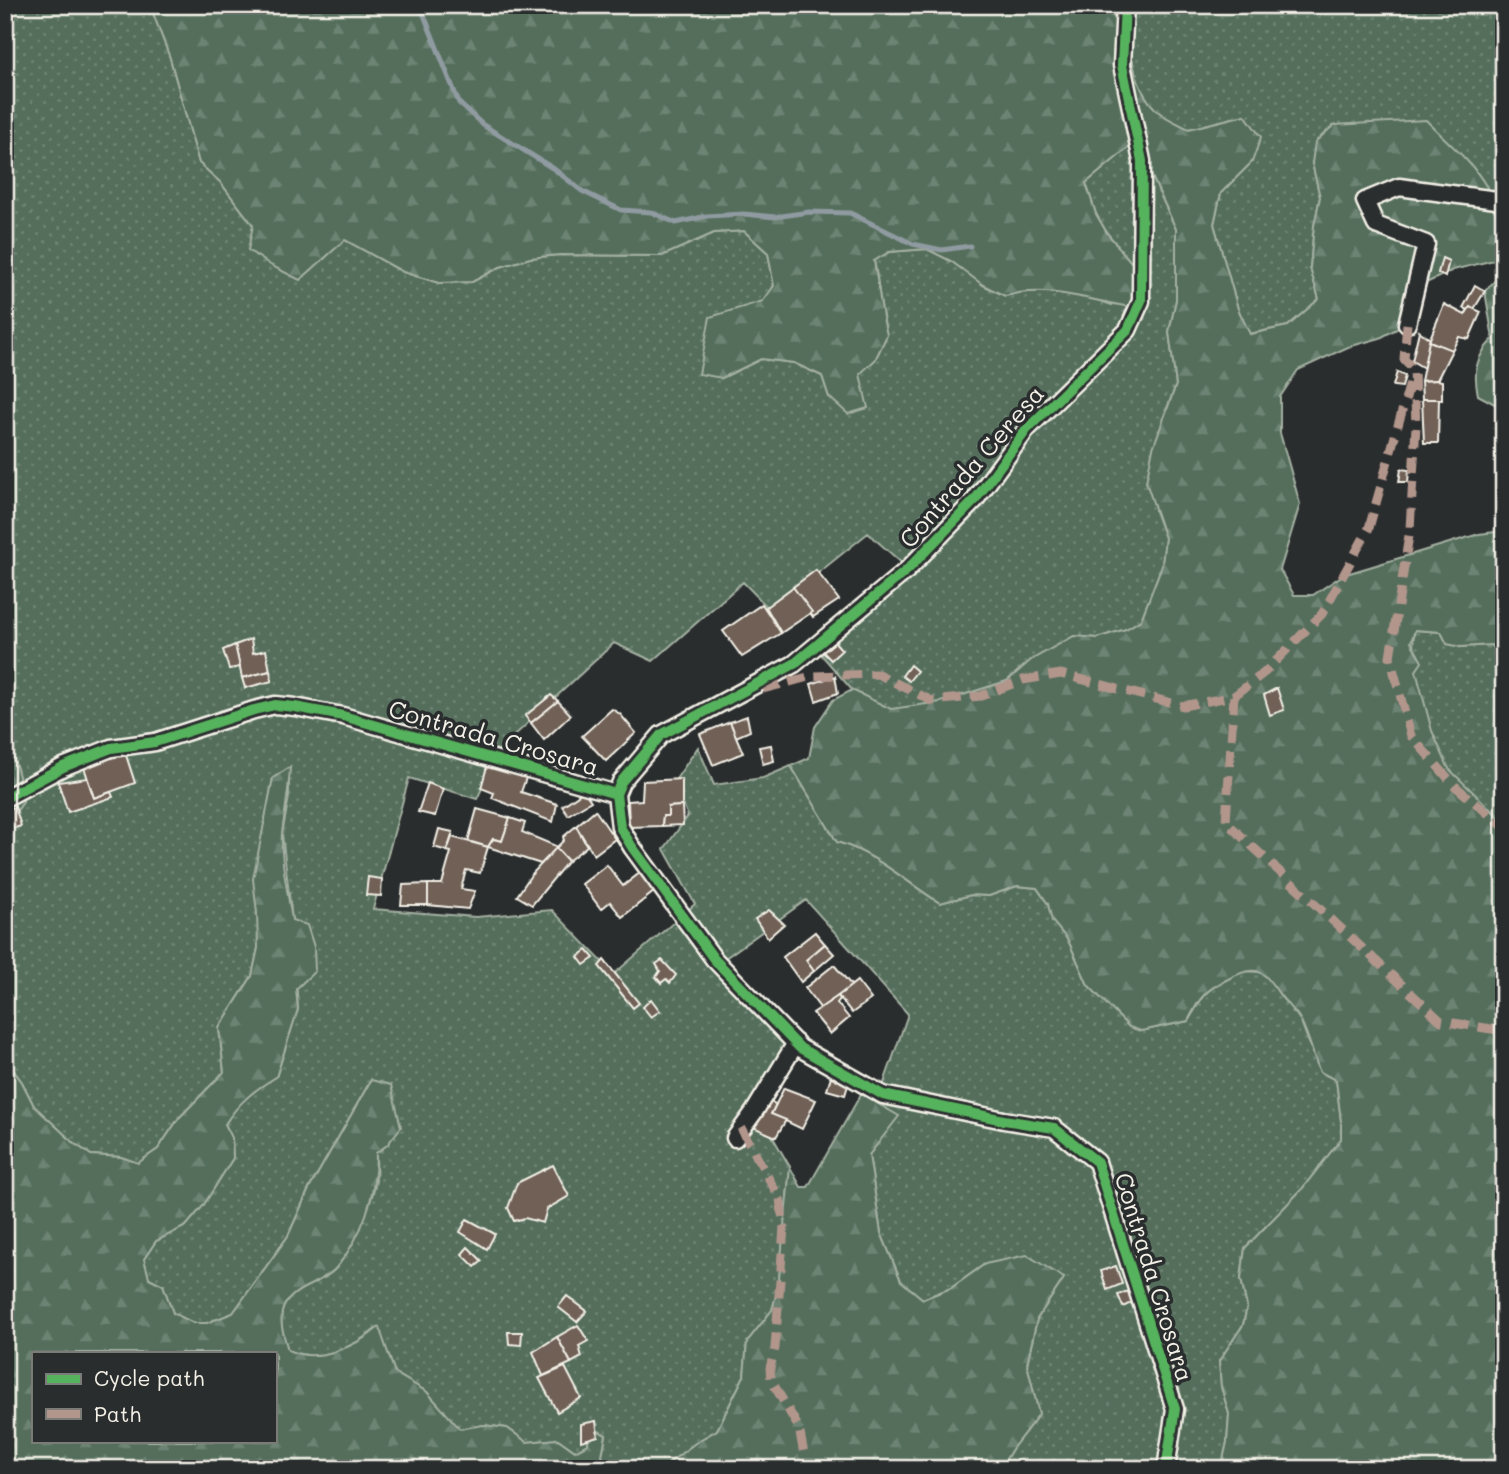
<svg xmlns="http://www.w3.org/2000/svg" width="1509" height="1474" viewBox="0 0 1509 1474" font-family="Mali,sans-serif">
<defs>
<pattern id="grass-dots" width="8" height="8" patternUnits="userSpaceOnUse" patternTransform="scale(1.75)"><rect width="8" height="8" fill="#546e5c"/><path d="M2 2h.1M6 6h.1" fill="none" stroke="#6d8373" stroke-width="1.8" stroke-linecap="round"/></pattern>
<pattern id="forest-firs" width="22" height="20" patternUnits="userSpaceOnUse" patternTransform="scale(1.75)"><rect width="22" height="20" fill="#546e5c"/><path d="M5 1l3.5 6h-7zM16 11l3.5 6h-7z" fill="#6d8373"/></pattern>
</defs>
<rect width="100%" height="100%" fill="#2a2d2e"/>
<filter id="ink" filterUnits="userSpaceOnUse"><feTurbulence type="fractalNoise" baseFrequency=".0143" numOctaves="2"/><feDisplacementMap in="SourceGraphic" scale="14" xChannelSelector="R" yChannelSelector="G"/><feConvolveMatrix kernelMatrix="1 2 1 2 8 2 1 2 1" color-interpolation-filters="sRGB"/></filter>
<g filter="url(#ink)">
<g fill="url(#grass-dots)" stroke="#a4b0a2" stroke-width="2">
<path d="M5 5H150L170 58 199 163 220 182 253 225 324 259 344 239 403 272 439 283 472 282 500 267 530 258 559 255 662 256 714 233 744 231 768 253 774 285 722 378 761 359 794 363 822 376 829 397 875 360 887 335C880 310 879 285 874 260L889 252 927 249 951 261 983 285 1005 296C1038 286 1080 294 1112 305L1140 273 1107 233 1096 214 1086 183 1129 147 1144 159 1176 229V300L1169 332 1176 385 1162 421 1155 511 1165 538 1162 565 1141 620 1126 629 1097 638 1074 636 1031 660 1007 681 941 702 891 710 852 690 819 652 913 573 868 533 771 611 743 582 653 661 614 643 501 748 477 799 409 778 373 909 476 917 552 910 614 974 695 904 664 849 688 816 674 782 698 747 714 785 763 778 791 766 837 842C876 853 906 882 940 903L971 895 989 896 1017 886 1037 888 1048 904 1053 921 1068 940 1088 985 1129 1027 1141 1031 1188 1021 1207 990 1242 971 1259 972 1270 978 1281 997 1300 1019 1320 1072 1336 1080 1341 1121V1139L1302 1189 1245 1248 1241 1279 1247 1307 1243 1325 1219 1361 1221 1386 1229 1414 1227 1442 1221 1469H1000L1012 1449 1039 1414 1027 1364 1037 1319 1064 1278 985 1264 951 1288 922 1299 901 1281 881 1233 869 1155 898 1116 877 1103 908 1014 806 900 724 959 790 1051 756 1108 790 1167 778 1289 772 1310 747 1342 744 1376 717 1430 698 1441 661 1469H604L602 1455 606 1435 589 1426 588 1444 575 1451 558 1439 527 1442 507 1428 483 1425 460 1430 427 1392 395 1373 378 1327C355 1347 317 1364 288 1351 278 1318 275 1301 309 1285 318 1281 330 1275 336 1268 350 1252 373 1201 376 1180 377 1171 376 1162 376 1153L387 1145 371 1080 309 1189 288 1236 233 1313 207 1323H193L173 1313 163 1285 149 1278 144 1259 156 1241 186 1226 203 1206 233 1158 232 1138 225 1124C239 1102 254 1090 276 1077L298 1009 292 920 282 834 289 797V768L273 778 261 842 258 948 252 976 219 1028 224 1072 179 1118 158 1149 138 1163 121 1157 91 1155 74 1143 34 1106 22 1082 5 1059V827L23 802C20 786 19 759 5 749Z"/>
<path d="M1096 5H1504V226L1498 221 1493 204 1312 163 1320 197 1314 226 1310 268 1319 299 1288 326 1249 334 1238 309 1214 224 1221 193 1252 162 1245 115 1189 129C1181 125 1172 121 1164 116 1136 98 1130 58 1129 27Z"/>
<path d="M1415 630 1441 632 1461 647 1490 645 1500 653 1504 665V822C1487 806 1463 787 1449 769 1431 744 1407 659 1415 630Z"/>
</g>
<g fill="url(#forest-firs)" stroke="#a4b0a2" stroke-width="2" fill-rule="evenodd">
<path d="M150 5H1096L1129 27C1130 58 1136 98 1164 116 1172 121 1181 125 1189 129L1245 115 1261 137 1252 162 1221 193 1214 224 1238 309 1250 334 1288 326 1319 299 1310 268 1314 226 1320 197 1312 163 1315 142 1334 125 1426 120C1446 141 1472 161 1486 186 1494 199 1493 216 1504 226V409L1478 395C1473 372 1476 356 1493 339L1485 291 1500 275 1494 260 1453 270 1422 285 1404 325 1380 338 1348 347 1298 370 1280 397V433L1300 504 1280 570 1294 595H1313L1343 575 1479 534 1504 531V665L1500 653 1491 645 1461 647 1447 644 1441 632 1415 630 1411 642 1422 662 1416 671 1432 731 1449 769 1504 822V1469H1221L1227 1442 1229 1414 1221 1386 1219 1361 1243 1325 1247 1307 1241 1279 1245 1248 1302 1189 1341 1139V1121L1336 1080 1320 1072C1313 1055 1309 1037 1301 1021 1296 1011 1287 1004 1280 995 1263 971 1259 963 1228 979 1204 991 1200 997 1188 1021L1141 1031 1129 1027 1088 985 1068 940 1052 921 1048 904 1037 888 1017 886 989 896 971 895 940 903C906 882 876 853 837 842L791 766 809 758 815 727 833 700 852 690 891 709 941 702 1007 681 1031 660 1074 636 1097 638 1126 629 1141 620 1162 565 1165 538 1146 482 1153 448 1176 385 1169 332 1176 300V229L1144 159 1129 147 1086 183 1096 214 1107 233 1140 273 1131 307C1090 301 1047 284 1005 296L983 285 951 261 927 249 889 252 874 261C879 286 880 310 887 335L875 360 860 374 868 408 848 414 829 397 822 376 794 363 761 359 722 378 699 374 710 317 763 301 774 286 768 253 744 231 714 233 662 256 559 255 530 258 500 267 472 282 439 283 403 272 345 240 300 280 272 266 248 250 253 225 220 182 199 163 170 58Z"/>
<path d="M5 749C19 758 20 786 23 802L5 827Z"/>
<path d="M290 767C289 790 285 811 282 833 280 860 288 892 292 920L307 925 314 947 315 971 296 989 298 1009 276 1077C254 1090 239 1102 225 1124L232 1138 233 1158 203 1206 186 1226 156 1241 144 1259 149 1278 163 1285 173 1313 193 1323H207L233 1313 288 1236 309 1189 371 1080 391 1085 401 1127 387 1145 376 1153C376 1195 364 1234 336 1268 330 1275 318 1281 310 1285 275 1301 278 1318 288 1350 317 1364 356 1347 379 1327L395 1373 427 1392 460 1429 483 1425 507 1428 527 1442 558 1439 575 1451 588 1444 589 1426 606 1435 602 1455 604 1469H5V1059L22 1082 34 1106 74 1143 91 1155 121 1157 138 1163 158 1149 179 1118 224 1072 219 1028 252 976 258 948 257 913 253 879 273 778ZM33 1353H275V1441H33Z"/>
<polygon points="861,1094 899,1116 869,1155 881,1233 901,1281 923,1299 951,1288 985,1264 1027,1255 1064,1278 1037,1319 1027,1364 1039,1414 1012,1449 1000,1469 661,1469 698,1441 717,1430 744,1376 747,1342 772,1310 778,1289 790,1167 801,1187 808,1187"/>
</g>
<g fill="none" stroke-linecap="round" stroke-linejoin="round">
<polyline stroke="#909ba1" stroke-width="5" points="420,5 459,103 483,125 554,169 582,191 621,210 651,212 676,223 707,216 744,214 775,217 809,212 850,213 913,244 942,250 970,246"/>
</g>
<g fill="#706157" stroke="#f4f1e8" stroke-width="2">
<polygon points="1442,258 1449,261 1445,277 1438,273"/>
<polygon points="1475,285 1485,291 1474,309 1470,307 1468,310 1463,308"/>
<polygon points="1444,304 1465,315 1470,307 1481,312 1469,339 1459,337 1452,350 1429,341"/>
<polygon points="1419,331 1430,339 1424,368 1412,361"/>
<polygon points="1429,341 1452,350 1437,380 1421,381"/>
<polygon points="1397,372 1405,376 1402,387 1393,386"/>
<polygon points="1437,380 1442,381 1442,400 1422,399 1421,381"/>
<polygon points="1422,399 1439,399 1438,443 1424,443"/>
<polygon points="1401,469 1409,470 1408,482 1399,482"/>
<polygon points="816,570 839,600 813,617 793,587"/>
<polygon points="793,587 812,612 781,633 766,607"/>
<polygon points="762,604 781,633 742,657 723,631"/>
<polygon points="251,639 253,653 266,650 270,671 242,678 235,645"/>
<polygon points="833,640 842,650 831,660 822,651"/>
<polygon points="235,645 240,667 229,669 223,650"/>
<polygon points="910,665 917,671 909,681 902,676"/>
<polygon points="270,671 272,681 245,688 242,678"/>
<polygon points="835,676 838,693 816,701 811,684"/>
<polygon points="1277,688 1284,710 1270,715 1264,695"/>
<polygon points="551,695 558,701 531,723 525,716"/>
<polygon points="558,701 571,715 544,740 531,723"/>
<polygon points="612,709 620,714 636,733 606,761 582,736"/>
<polygon points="747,716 750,731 736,737 730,722"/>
<polygon points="730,722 743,753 713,765 700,734"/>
<polygon points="771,745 774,761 763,764 759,747"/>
<polygon points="125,752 135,783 94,798 84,767"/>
<polygon points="488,763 527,775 521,792 557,804 553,822 492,798 494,793 481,788"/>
<polygon points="87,778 94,798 111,792 113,797 68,812 58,782"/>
<polygon points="682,779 682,806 668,807 668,816 663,816 662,826 629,827 628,801 642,800 643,781"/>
<polygon points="428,783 443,789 435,816 418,812"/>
<polygon points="584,791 591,801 568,815 562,806"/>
<polygon points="682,806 683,825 662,826 663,816 668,816 668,807"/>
<polygon points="15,807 21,826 5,831 5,810"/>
<polygon points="477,809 510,818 502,841 493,839 488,847 468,841"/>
<polygon points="595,810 615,839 594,855 576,826"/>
<polygon points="510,818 525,823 522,832 558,847 541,864 488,847 493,839 502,841"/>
<polygon points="576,826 587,846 568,861 556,848 564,840 563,837"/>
<polygon points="439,829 453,832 447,851 434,847"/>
<polygon points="452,837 488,847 480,873 466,870 461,889 475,891 468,909 428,905 428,884 442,884 451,852 447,851"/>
<polygon points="556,848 568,861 532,905 517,896 531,875"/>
<polygon points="607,865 623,886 641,872 655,891 622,917 610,902 601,909 582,884"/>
<polygon points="368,877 382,879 381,896 366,895"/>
<polygon points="428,884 428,905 401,905 403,885"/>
<polygon points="769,910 784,924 768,938 755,919"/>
<polygon points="815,932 825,944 806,960 814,971 801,982 783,957"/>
<polygon points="825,944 834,954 814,971 806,960"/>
<polygon points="587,950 594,958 584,965 578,957"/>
<polygon points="604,960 639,1003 633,1008 599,966"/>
<polygon points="662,960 676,975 670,983 666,979 661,983 656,977 660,971 656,964"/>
<polygon points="834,965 852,986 821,1009 805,988"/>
<polygon points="857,981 871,999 852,1013 838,996"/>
<polygon points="838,996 840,999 837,1003 849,1018 830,1034 813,1013"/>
<polygon points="651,999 660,1011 651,1017 643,1007"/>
<polygon points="831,1076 849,1082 845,1095 827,1090"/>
<polygon points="784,1088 816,1100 802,1129 771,1114"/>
<polygon points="764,1100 776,1104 771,1114 786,1120 776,1137 751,1126"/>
<polygon points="553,1165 569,1196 547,1209 543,1223 525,1218 514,1221 508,1208 517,1183"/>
<polygon points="467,1219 495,1234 487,1249 460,1232"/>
<polygon points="468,1247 482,1261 475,1267 462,1254"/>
<polygon points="1116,1266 1122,1284 1107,1290 1101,1271"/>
<polygon points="1128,1291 1133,1302 1123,1307 1118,1295"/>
<polygon points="567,1296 587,1311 577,1322 558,1307"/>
<polygon points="578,1325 588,1341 579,1346 582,1357 571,1363 557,1337"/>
<polygon points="508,1332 522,1332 521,1345 509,1344"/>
<polygon points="557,1337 571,1363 543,1376 533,1352"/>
<polygon points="565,1367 581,1398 557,1412 539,1378"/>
<polygon points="596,1421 598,1436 581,1441 581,1424"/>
</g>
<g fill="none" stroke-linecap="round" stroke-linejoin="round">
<defs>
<g id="minor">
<polyline points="1125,5 1122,65 1142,161 1141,301 1128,330 1027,429 975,500 907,570 794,664 661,735 621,782 616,794 620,827 632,847 714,959 800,1048 883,1095 1004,1120 1054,1128 1097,1162 1175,1409 1166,1469"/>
<polyline points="1407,324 1426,244 1376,225 1365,201 1399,187 1504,201"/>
<polyline points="5,798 63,767 111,748 155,742 254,710 275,705 295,707 343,716 616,794"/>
<polyline points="735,1138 754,1112 796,1043"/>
</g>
</defs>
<use href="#minor" stroke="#f4f1e8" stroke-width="21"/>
<use href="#minor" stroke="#2a2d2e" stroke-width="16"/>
<g stroke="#b2968c" stroke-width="9" stroke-dasharray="18 9" stroke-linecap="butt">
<polyline points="1407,324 1404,359 1414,370 1416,426 1410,529 1390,657 1411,736 1455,786 1504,827"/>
<polyline points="763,689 812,676 878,674 932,701 981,696 1023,680 1061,674 1183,706 1234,696 1226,822 1441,1021 1504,1031"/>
<polyline points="1234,696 1265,672 1322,614 1369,528 1410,383"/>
<polyline points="741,1128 780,1199 784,1227 775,1348 770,1368 771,1380 799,1428 804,1454 801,1469"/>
</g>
<defs>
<g id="cycleway">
<polyline points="1125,5 1122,65 1142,161 1141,301 1128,330 1027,429 975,500 907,570 794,664 661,735 621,782 616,794 620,827 632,847 714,959 800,1048 883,1095 1004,1120 1054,1128 1097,1162 1175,1409 1166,1469"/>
<polyline points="5,798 63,767 111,748 155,742 254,710 275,705 295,707 343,716 616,794"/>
</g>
</defs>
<use href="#cycleway" stroke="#2a2d2e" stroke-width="15"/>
<use href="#cycleway" stroke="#56b35d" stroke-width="10"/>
</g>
</g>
<g text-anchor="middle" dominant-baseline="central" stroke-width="7" stroke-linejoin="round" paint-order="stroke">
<g font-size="24" fill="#f4f1e8" stroke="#2a2d2e">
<text transform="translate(971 466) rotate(-49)">Contrada Ceresa</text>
<text transform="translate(494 737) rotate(16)">Contrada Crosara</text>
<text transform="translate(1155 1277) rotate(73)">Contrada Crosara</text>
</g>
</g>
<rect width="1509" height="1474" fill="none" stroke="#2a2d2e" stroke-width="28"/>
<rect x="14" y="14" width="1481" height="1446" fill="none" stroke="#f4f1e8" stroke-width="2.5" filter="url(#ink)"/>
<rect x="32" y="1352" width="245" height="91" fill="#2a2d2e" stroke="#7b7b78" stroke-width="2"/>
<rect x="46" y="1374" width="35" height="10" fill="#56b35d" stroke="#7b7b78" stroke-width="2"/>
<text x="94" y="1386" font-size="21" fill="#f4f1e8">Cycle path</text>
<rect x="46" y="1409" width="35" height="10" fill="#b2968c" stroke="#7b7b78" stroke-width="2"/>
<text x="94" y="1422" font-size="21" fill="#f4f1e8">Path</text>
</svg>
